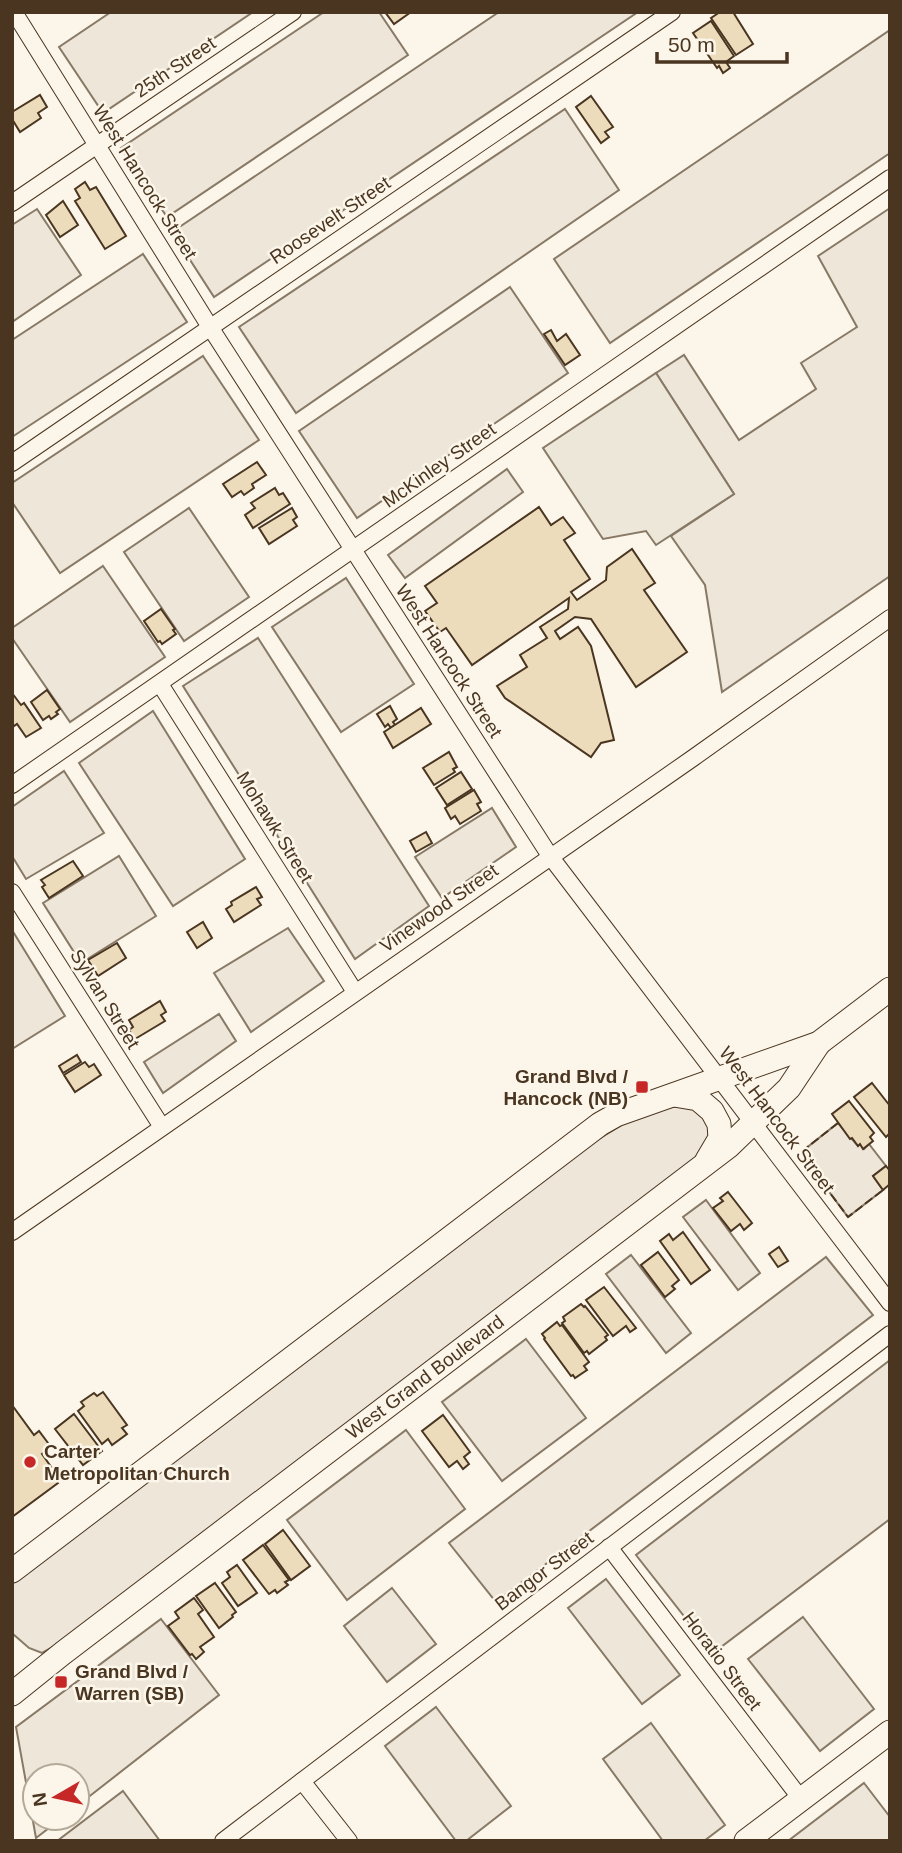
<svg xmlns="http://www.w3.org/2000/svg" width="902" height="1853" viewBox="0 0 902 1853" font-family="Helvetica,sans-serif">
<rect width="100%" height="100%" fill="#fbf6e9"/>
<g fill="#ede6d9" stroke="#887966" stroke-width="2">
<polygon points="111,12 253,12 103,113 59,47"/>
<polygon points="324,12 379,12 408,55 167,217 121,148"/>
<polygon points="499,12 638,12 214,297 172,232"/>
<polygon points="890,30 890,153 610,343 554,259"/>
<polygon points="565,109 619,190 296,413 239,327"/>
<polygon points="890,208 890,576 722,692 705,585 671,536 734,494 656,373 684,355 739,440 816,389 801,363 857,327 818,256"/>
<polygon points="37,209 81,275 12,322 12,225"/>
<polygon points="143,254 187,322 12,437 12,340"/>
<polygon points="510,287 568,373 357,518 299,431"/>
<polygon points="203,356 259,440 60,573 12,502 12,483"/>
<polygon points="507,469 523,492 405,578 388,555"/>
<polygon points="189,508 249,597 184,641 124,552"/>
<polygon points="103,566 165,657 70,722 12,638 12,628"/>
<polygon points="346,578 414,684 341,732 272,627"/>
<polygon points="258,638 429,906 355,959 183,686"/>
<polygon points="153,711 245,859 173,906 79,763"/>
<polygon points="64,771 104,833 26,879 12,856 12,807"/>
<polygon points="492,808 516,847 442,898 415,857"/>
<polygon points="119,856 156,916 81,963 43,903"/>
<polygon points="288,928 324,981 251,1032 214,973"/>
<polygon points="12,930 65,1016 12,1049"/>
<polygon points="219,1014 236,1041 163,1093 144,1062"/>
<path d="M687 1103C710 1113 710 1125 710 1148L62 1642 42 1653 29 1648 13 1634 12 1584 573 1155 633 1118Z"/>
<polygon points="838,1123 858,1146 860,1144 864,1149 869,1144 886,1166 873,1176 883,1190 848,1217 800,1153"/>
<polygon points="706,1200 760,1273 738,1290 683,1217"/>
<polygon points="631,1255 691,1333 666,1353 606,1274"/>
<polygon points="826,1257 873,1315 496,1602 449,1543"/>
<polygon points="526,1339 586,1418 502,1481 442,1402"/>
<polygon points="890,1360 890,1519 713,1653 636,1555"/>
<polygon points="406,1430 465,1509 347,1600 287,1520"/>
<polygon points="606,1579 680,1675 642,1704 568,1608"/>
<polygon points="392,1588 436,1644 387,1682 344,1626"/>
<polygon points="803,1617 874,1709 820,1751 748,1659"/>
<polygon points="161,1619 219,1695 77,1806 77,1776 35,1776 35,1818 62,1818 36,1838 16,1727"/>
<polygon points="436,1707 511,1806 466,1841 456,1841 385,1746"/>
<polygon points="651,1723 725,1825 704,1841 663,1841 603,1759"/>
<polygon points="864,1783 890,1817 890,1841 788,1841"/>
<polygon points="123,1791 160,1841 56,1841 57,1841"/>
</g>
<polygon fill="#ede7d9" stroke="#887966" stroke-width="2" points="656,373 734,494 656,545 646,531 603,539 543,448"/>
<g fill="#ecdcbc" stroke="#4a3520" stroke-width="2">
<polygon points="385,12 411,12 394,24"/>
<polygon points="720,12 733,12 753,44 736,55 711,18"/>
<polygon points="711,21 734,56 726,62 730,68 723,73 719,66 717,68 693,33"/>
<polygon points="40,95 47,107 38,113 41,118 20,132 12,119 12,112"/>
<polygon points="591,96 613,127 605,132 609,137 601,143 576,107"/>
<polygon points="85,182 90,190 96,187 126,236 105,249 75,201 80,198 75,189"/>
<polygon points="63,201 78,225 60,237 46,215"/>
<polygon points="551,330 557,341 566,334 580,355 565,365 544,334"/>
<polygon points="257,462 266,475 252,484 254,488 244,495 241,491 232,497 223,484"/>
<polygon points="275,488 279,495 283,493 290,504 253,528 245,515 255,508 251,503"/>
<polygon points="539,507 551,525 563,517 575,533 564,540 590,579 571,592 577,600 606,580 607,567 632,549 655,583 644,590 687,652 636,687 591,619 575,617 555,631 560,639 578,627 591,646 614,740 601,743 591,757 505,698 497,686 527,667 520,655 547,638 540,627 568,609 569,598 472,665 446,628 440,632 425,611 437,603 425,586"/>
<polygon points="292,508 297,517 293,520 297,526 269,544 259,528"/>
<polygon points="161,609 175,629 173,630 176,634 162,644 160,641 158,642 144,621"/>
<polygon points="47,690 60,709 56,712 58,714 51,719 49,716 43,720 31,702"/>
<polygon points="12,693 21,705 24,703 41,728 26,737 17,724 14,726 12,723"/>
<polygon points="390,706 397,719 393,722 395,725 391,728 388,724 385,727 377,714"/>
<polygon points="421,708 431,724 393,748 384,732"/>
<polygon points="449,752 457,767 453,769 455,772 434,785 423,768"/>
<polygon points="461,772 472,789 447,805 436,788"/>
<polygon points="474,790 481,802 477,804 481,811 460,824 455,816 451,819 445,808"/>
<polygon points="426,832 432,843 416,852 410,841"/>
<polygon points="73,861 83,876 49,898 42,887 45,885 41,880"/>
<polygon points="256,887 262,897 257,899 261,905 234,922 226,909 232,905 231,902"/>
<polygon points="203,922 212,938 197,948 187,932"/>
<polygon points="117,943 126,958 98,976 88,960"/>
<polygon points="160,1001 166,1012 161,1015 165,1021 135,1039 129,1030 133,1027 129,1020"/>
<polygon points="77,1055 81,1062 63,1073 59,1066"/>
<polygon points="85,1062 89,1067 94,1064 101,1075 75,1092 64,1075"/>
<polygon points="872,1083 890,1106 890,1133 886,1137 854,1097"/>
<polygon points="849,1101 874,1133 870,1137 873,1141 863,1149 860,1144 858,1146 852,1138 850,1139 832,1114"/>
<polygon points="886,1166 890,1171 890,1184 883,1190 873,1176"/>
<polygon points="728,1192 752,1223 744,1230 740,1224 731,1231 713,1208 723,1201 720,1198"/>
<polygon points="683,1232 710,1270 691,1284 660,1241 669,1234 673,1240"/>
<polygon points="779,1247 788,1261 778,1267 769,1254"/>
<polygon points="658,1252 679,1280 672,1286 675,1289 665,1297 641,1265"/>
<polygon points="604,1287 636,1328 630,1332 626,1326 613,1336 586,1300"/>
<polygon points="581,1304 584,1307 585,1306 608,1335 605,1337 607,1340 589,1354 587,1351 584,1353 562,1323 565,1321 563,1317"/>
<polygon points="557,1322 560,1326 562,1325 589,1362 584,1366 587,1370 575,1378 573,1375 571,1376 544,1339 545,1338 542,1334"/>
<polygon points="103,1392 127,1425 122,1428 127,1434 112,1445 108,1439 102,1444 78,1411 84,1406 81,1402 94,1393 97,1396"/>
<polygon points="12,1405 34,1435 39,1431 51,1447 42,1454 54,1471 51,1473 58,1483 12,1517"/>
<polygon points="74,1414 102,1451 83,1465 55,1429"/>
<polygon points="443,1415 470,1452 464,1457 469,1464 463,1469 457,1461 449,1467 422,1431"/>
<polygon points="283,1530 310,1566 291,1580 265,1544"/>
<polygon points="263,1545 289,1580 285,1582 288,1585 277,1593 275,1590 269,1594 243,1560"/>
<polygon points="237,1565 257,1593 238,1606 222,1583 230,1577 227,1572"/>
<polygon points="215,1583 236,1612 232,1615 233,1617 219,1628 196,1596"/>
<polygon points="194,1598 203,1610 198,1614 214,1637 200,1647 204,1652 196,1659 192,1654 190,1655 168,1626 179,1618 175,1612"/>
</g>
<g fill="none" stroke-linecap="round" stroke-linejoin="round">
<defs>
<g id="street">
<polyline points="14,12 210,327 550,856 890,1303"/>
<polyline points="12,203 293,12"/>
<polyline points="12,463 672,12"/>
<polyline points="160,684 355,992"/>
<polyline points="12,785 890,178"/>
<polyline points="12,892 162,1127"/>
<polyline points="12,1232 693,758 890,618"/>
<polyline points="609,1547 801,1799"/>
<polyline points="302,1781 349,1841"/>
<polyline points="223,1841 890,1334"/>
</g>
<g id="secondary">
<polyline points="674,1095 698,1099 712,1111 719,1124 720,1138 707,1160"/>
<polyline points="12,1571 600,1124 616,1115 819,1043 890,989"/>
<polyline points="12,1694 63,1653 729,1146 789,1088 819,1043"/>
<polyline points="746,1841 890,1732"/>
</g>
</defs>
<use href="#street" stroke="#4a3520" stroke-width="18"/>
<use href="#secondary" stroke="#4a3520" stroke-width="25"/>
<use href="#street" stroke="#fbf6e9" stroke-width="16"/>
<use href="#secondary" stroke="#fbf6e9" stroke-width="23"/>
<polyline stroke="#4a3520" stroke-width="2" stroke-dasharray="9 3.5" stroke-linecap="butt" points="838,1123 800,1153 848,1217 883,1190"/>
</g>
<g fill="#c62828" stroke="#fbf6e9" stroke-width="2.5">
<rect x="635" y="1080" width="14" height="14" rx="3.5"/>
<circle cx="30" cy="1462" r="7"/>
<rect x="54" y="1675" width="14" height="14" rx="3.5"/>
</g>
<g text-anchor="middle" dominant-baseline="central" stroke-width="5" stroke-linejoin="round" paint-order="stroke">
<g font-size="19" fill="#4a3520" stroke="#fbf6e9">
<text transform="translate(175 67) rotate(-34)">25th Street</text>
<text transform="translate(145 182) rotate(58)">West Hancock Street</text>
<text transform="translate(330 220) rotate(-34)">Roosevelt Street</text>
<text transform="translate(439 465) rotate(-35)">McKinley Street</text>
<text transform="translate(449 661) rotate(57)">West Hancock Street</text>
<text transform="translate(275 827) rotate(58)">Mohawk Street</text>
<text transform="translate(439 908) rotate(-35)">Vinewood Street</text>
<text transform="translate(105 999) rotate(58)">Sylvan Street</text>
<text transform="translate(777 1120) rotate(53)">West Hancock Street</text>
<text transform="translate(425 1377) rotate(-37)">West Grand Boulevard</text>
<text transform="translate(544 1571) rotate(-37)">Bangor Street</text>
<text transform="translate(722 1661) rotate(53)">Horatio Street</text>
</g>
<g font-size="19" font-weight="bold" fill="#4a3520" stroke="#fbf6e9" text-anchor="start">
<text x="628" y="1076" text-anchor="end">Grand Blvd /<tspan x="628" dy="22">Hancock (NB)</tspan></text>
<text x="44" y="1451">Carter<tspan x="44" dy="22">Metropolitan Church</tspan></text>
<text x="75" y="1671">Grand Blvd /<tspan x="75" dy="22">Warren (SB)</tspan></text>
</g>
</g>
<rect width="902" height="1853" fill="none" stroke="#4a3520" stroke-width="28"/>
<g transform="translate(56 1797) rotate(261)"><circle r="33" fill="#fbf6e9" stroke="#b4a999" stroke-width="2"/>
<path d="M0-5L12 26L0 18L-12 26Z" fill="#c62828"/>
<text y="-10" font-size="19" font-weight="bold" text-anchor="middle" fill="#4a3520">N</text>
</g>
<path d="M657 52v10h130v-10" fill="none" stroke="#4a3520" stroke-width="3.5"/>
<text x="668" y="52" font-size="21" fill="#4a3520" stroke="#fbf6e9" stroke-width="5" paint-order="stroke">50 m</text>
</svg>
